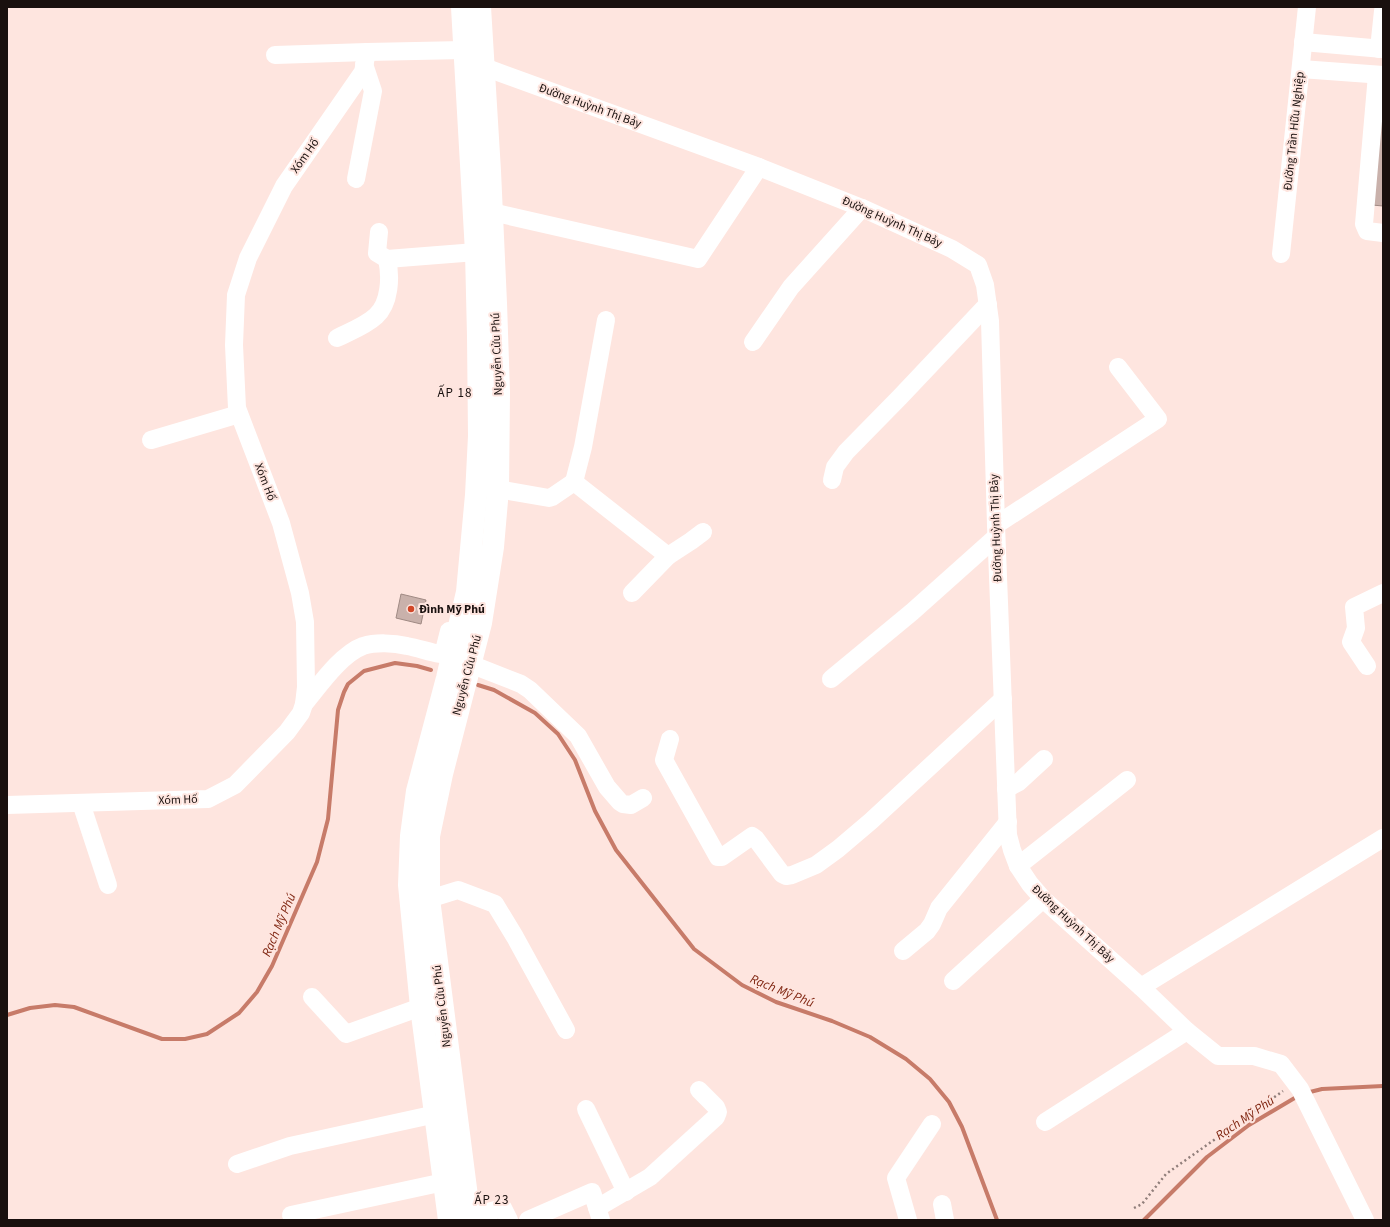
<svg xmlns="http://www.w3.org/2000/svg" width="1390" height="1227" viewBox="0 0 1390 1227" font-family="'Source Sans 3',sans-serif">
<rect width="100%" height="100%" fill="#fee5df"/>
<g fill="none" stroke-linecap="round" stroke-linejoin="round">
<g stroke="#c77b69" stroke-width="4">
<polyline points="478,685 494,690 535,713 558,734 575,760 595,811 616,850 694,949 742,985 776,1002 832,1021 870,1037 906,1059 930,1079 949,1102 962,1127 997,1220"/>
<polyline points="7,1015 30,1008 55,1005 74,1007 162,1039 185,1039 207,1034 239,1013 257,992 272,966 317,862 328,819 338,710 344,692 348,684 364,671 395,663 417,666 431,670"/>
<polyline points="1306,1093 1322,1089 1383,1086"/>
<polyline points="1144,1220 1207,1157 1249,1125 1298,1096"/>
</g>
</g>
<g fill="#c9b1ab" stroke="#a08a84">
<polygon points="1383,96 1383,206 1372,205"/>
<polygon points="401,594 426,600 421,624 396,618"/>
</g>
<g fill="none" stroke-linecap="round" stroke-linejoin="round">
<polyline stroke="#907e7a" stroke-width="2.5" stroke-dasharray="2 3" stroke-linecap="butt" points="1134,1208 1142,1204 1166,1174 1283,1091"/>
<g stroke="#fff" stroke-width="18">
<polyline points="1303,42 1383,49"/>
<polyline points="1379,49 1383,11"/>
<polyline points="275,55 367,52 464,50"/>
<polyline points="484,67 759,167 862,208 952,249 978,265 985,285 990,321 996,525 1008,835 1012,850 1018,866 1030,884 1043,899 1141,987 1383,838"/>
<polyline points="1301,69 1383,75"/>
<polyline points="1377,75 1364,224 1367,231 1383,233"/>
<polyline points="356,179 373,91 364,64"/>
<polyline points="492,212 698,259 759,167"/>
<polyline points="379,232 377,253 387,259"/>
<polyline points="1281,254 1307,7"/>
<path d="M337 338C351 331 365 326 376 316 390 303 391 277 387 259L476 252"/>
<polyline points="753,342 791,287 862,208"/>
<polyline points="151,440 239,414"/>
<polyline points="832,480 835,467 846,452 900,397 988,304"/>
<polyline points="574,482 583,447 606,320"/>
<polyline points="498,489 549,498 552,497 574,482 668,556 632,593"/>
<polyline points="996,525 1158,419 1118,367"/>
<polyline points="668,556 691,541 703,532"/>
<polyline points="470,664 521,684 530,690 578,736 607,787 620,802 623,804 631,805 643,798"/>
<polyline points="1367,666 1351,642 1356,628 1354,607 1383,593"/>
<polyline points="831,679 912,612 996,537"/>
<path d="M304 704C319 686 341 654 363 646 376 642 394 643 407 646 418 648 429 652 440 654L444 651 449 631"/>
<polyline points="670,739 664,760 718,857 722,857 752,836 756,839 782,874 786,876 792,875 816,865 838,849 871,821 1003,699"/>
<polyline points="1006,789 1019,782 1044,759"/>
<polyline points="81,803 108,885"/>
<polyline points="7,805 208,799 235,785 287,732 301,713 304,704 306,687 305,622 300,593 281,523 237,408 234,345 236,295 248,258 284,186 363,72 367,52"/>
<polyline points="1018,866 1127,780"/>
<polyline points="429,899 458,890 495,904 515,937 566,1030"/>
<polyline points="903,951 927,931 932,924 939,908 1008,822"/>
<polyline points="953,981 1043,899"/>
<polyline points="312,997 346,1034 421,1007"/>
<polyline points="1187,1031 1218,1056 1254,1056 1281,1064 1300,1089 1365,1220"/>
<polyline points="586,1109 626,1192"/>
<polyline points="1045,1122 1187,1031 1141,987"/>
<polyline points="237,1164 290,1146 436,1114"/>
<polyline points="942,1204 945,1220"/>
<polyline points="597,1208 650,1177 716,1117 718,1112 716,1107 699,1090"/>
<polyline points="291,1215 444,1182"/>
<polyline points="469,1217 503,1208 509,1220"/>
<polyline points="528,1220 592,1192 601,1220"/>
<polyline points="908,1220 896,1178 932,1124"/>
</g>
<g stroke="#fff" stroke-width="22">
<polyline points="449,1220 421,1007 409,885 411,836 417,791 447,678 467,592 476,495 479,436 478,336 476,252 462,7"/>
<polyline points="470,1220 429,899 429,836 442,774 481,623 493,547 498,489 499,392 496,303 490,171 480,7"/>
</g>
</g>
<circle fill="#d14728" stroke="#fee5df" stroke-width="1.5" cx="411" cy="609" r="4"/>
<g text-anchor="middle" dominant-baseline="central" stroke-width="4" stroke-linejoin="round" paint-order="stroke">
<g font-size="12" fill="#19100e" stroke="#fee5df">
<text transform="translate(590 106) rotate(20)">Đường Huỳnh Thị Bảy</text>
<text transform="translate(1294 131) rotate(-84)">Đường Trần Hữu Nghiệp</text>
<text transform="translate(305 156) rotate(-55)">Xóm Hố</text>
<text transform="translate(892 222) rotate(24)">Đường Huỳnh Thị Bảy</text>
<text transform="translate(497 354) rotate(-92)">Nguyễn Cửu Phú</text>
<text transform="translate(265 482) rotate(69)">Xóm Hố</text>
<text transform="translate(996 528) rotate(-92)">Đường Huỳnh Thị Bảy</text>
<text transform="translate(467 675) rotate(-75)">Nguyễn Cửu Phú</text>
<text transform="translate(178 800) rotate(-2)">Xóm Hố</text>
<text transform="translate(1073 924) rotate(43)">Đường Huỳnh Thị Bảy</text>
<text transform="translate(442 1006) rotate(-97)">Nguyễn Cửu Phú</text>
</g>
<g font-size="12" font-weight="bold" fill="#19100e" stroke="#fee5df" text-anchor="start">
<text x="419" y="609">Đình Mỹ Phú</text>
</g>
<g font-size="13" letter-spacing="1" fill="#19100e" stroke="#fee5df">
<text x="455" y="393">ẤP 18</text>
<text x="492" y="1200">ẤP 23</text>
</g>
<g font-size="13" font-style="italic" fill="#7f240f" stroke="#fee5df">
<text transform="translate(279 925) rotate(-67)">Rạch Mỹ Phú</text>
<text transform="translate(782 991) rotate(22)">Rạch Mỹ Phú</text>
<text transform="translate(1245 1118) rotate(-34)">Rạch Mỹ Phú</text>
</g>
</g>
<rect width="1390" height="1227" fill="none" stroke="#19100e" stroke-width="16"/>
</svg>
